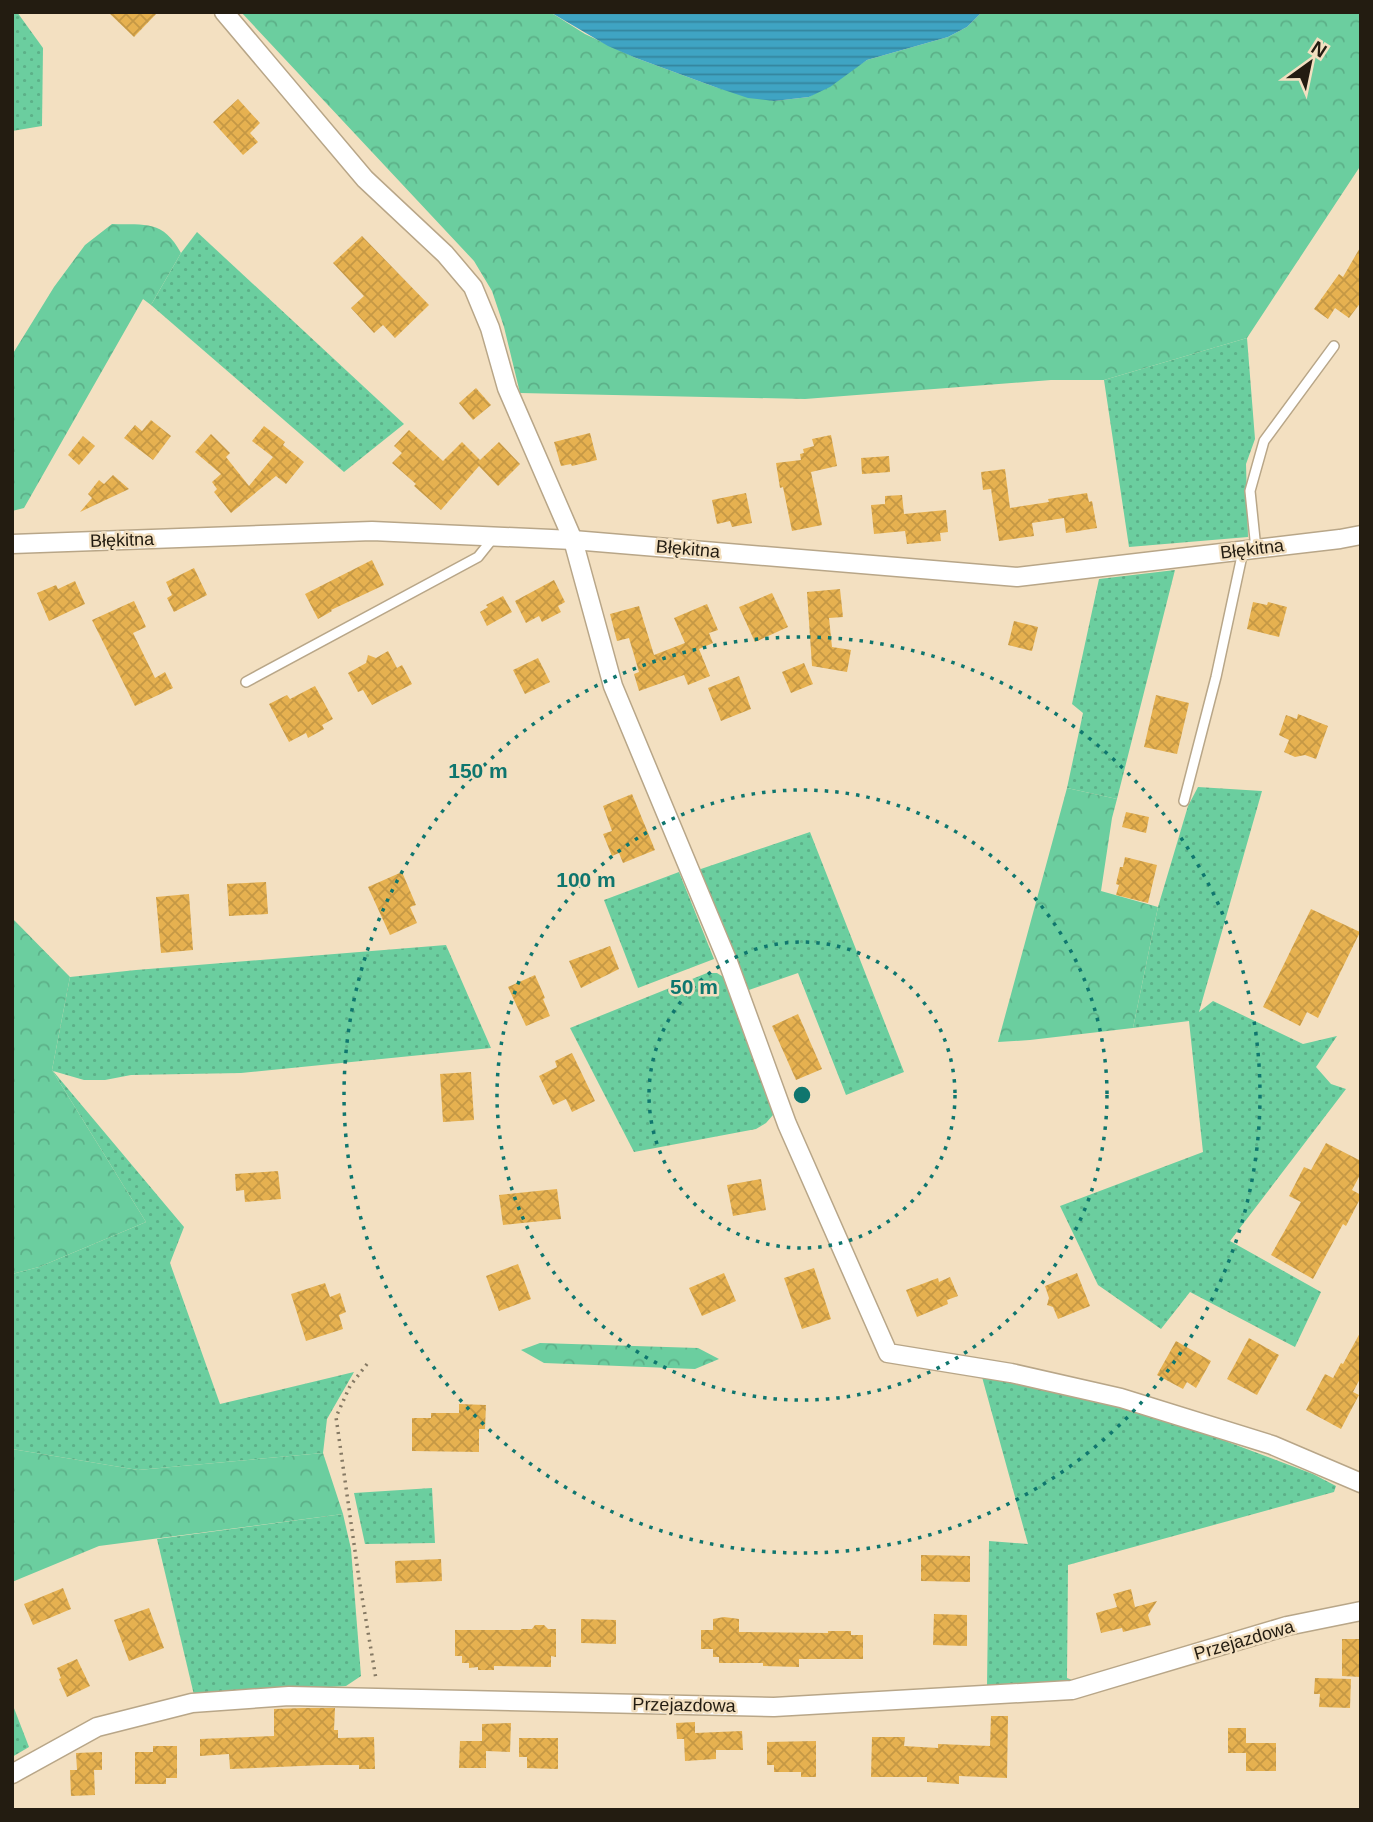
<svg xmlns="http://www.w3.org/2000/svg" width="1373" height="1822" viewBox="0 0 1373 1822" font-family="Helvetica,sans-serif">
<defs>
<pattern id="grass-dots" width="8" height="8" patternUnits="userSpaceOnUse" patternTransform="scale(1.75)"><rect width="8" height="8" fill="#6bce9f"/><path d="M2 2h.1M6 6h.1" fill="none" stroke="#5cb088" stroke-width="1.8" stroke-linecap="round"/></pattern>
<pattern id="forest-crowns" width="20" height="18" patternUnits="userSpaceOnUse" patternTransform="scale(1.75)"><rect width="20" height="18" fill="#6bce9f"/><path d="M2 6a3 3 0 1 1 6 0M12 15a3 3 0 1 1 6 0" fill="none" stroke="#5cb088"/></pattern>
<pattern id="water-rules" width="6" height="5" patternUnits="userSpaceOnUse" patternTransform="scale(1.75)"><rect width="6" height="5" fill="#3fa4c3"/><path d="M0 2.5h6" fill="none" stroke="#34859d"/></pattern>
<pattern id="building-cross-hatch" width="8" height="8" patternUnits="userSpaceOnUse" patternTransform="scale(1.75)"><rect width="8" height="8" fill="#e6b150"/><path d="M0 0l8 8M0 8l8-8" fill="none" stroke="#c59845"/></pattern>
</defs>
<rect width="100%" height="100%" fill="#f3e0c1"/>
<g fill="url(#grass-dots)">
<polygon points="12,12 17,12 43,48 42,126 12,131"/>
<polygon points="197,232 404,424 344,472 151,305 181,253"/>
<polygon points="1247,338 1255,439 1246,464 1248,537 1129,547 1104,380"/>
<polygon points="1175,570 1117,799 1067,788 1083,713 1072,704 1099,579"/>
<polygon points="1198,787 1262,791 1199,1012 1213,1001 1303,1044 1337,1036 1316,1067 1331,1084 1346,1089 1230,1241 1321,1292 1295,1347 1190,1292 1161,1329 1098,1285 1060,1206 1203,1152 1189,1021 1133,1028 1158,907 1188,806"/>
<polygon points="810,832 904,1072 846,1095 798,973 746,991 695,871"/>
<polygon points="679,872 714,959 638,988 604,900"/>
<polygon points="446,945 491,1048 241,1073 131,1075 105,1080 84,1080 53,1071 184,1227 170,1263 220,1404 354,1372 327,1419 323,1453 138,1470 12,1449 12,1274 39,1267 146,1222 52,1070 70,977 136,970"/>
<polygon points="707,973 717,973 725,978 770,1089 773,1115 766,1123 756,1129 634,1152 570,1028"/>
<polygon points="982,1377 1018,1381 1124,1403 1313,1474 1336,1486 1334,1492 1068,1565 1067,1678 1077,1682 987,1686 989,1541 1028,1544"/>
<polygon points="432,1488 435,1543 365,1544 354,1493"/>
<polygon points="343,1514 351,1549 361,1676 346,1686 194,1695 157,1539"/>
<polygon points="12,1703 29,1747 12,1757"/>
</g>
<g fill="url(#forest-crowns)">
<polygon points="241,12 550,12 585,34 636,58 715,87 774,101 809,97 867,60 948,37 967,27 982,12 1361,12 1361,165 1247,338 1104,380 1051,380 805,399 520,393 504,327 492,291 474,261"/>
<path d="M112 224C146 225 163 220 181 253L151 305 143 299 24 508 12 511V355L54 287 85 245Z"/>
<polygon points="1067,788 1117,799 1112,818 1101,891 1158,907 1133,1028 1030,1040 998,1042"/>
<polygon points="12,918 70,977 52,1070 146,1222 39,1267 12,1274"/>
<polygon points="540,1343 698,1348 719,1359 695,1369 544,1363 521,1350"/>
<polygon points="12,1449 138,1470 323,1453 343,1514 99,1546 12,1582"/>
</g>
<polygon fill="url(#water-rules)" points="550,12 982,12 967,27 948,37 867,60 830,87 809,97 774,101 748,98 715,87 636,58 608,46"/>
<g fill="url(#building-cross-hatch)">
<polygon points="108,12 158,12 134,37"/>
<polygon points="238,99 260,123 250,133 258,142 243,155 213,122"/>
<polygon points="362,236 429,305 395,338 383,325 374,333 351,308 364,296 333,263"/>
<polygon points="1361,246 1361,302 1349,318 1335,308 1328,319 1314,309 1339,274 1343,277"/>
<polygon points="476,388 491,405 473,420 459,403"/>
<polygon points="151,420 171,436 153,460 124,438 135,425 142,431"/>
<polygon points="264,426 285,442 283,445 304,462 286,484 276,476 231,513 214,492 217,489 212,482 221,474 195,452 211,434 230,453 226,457 249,486 273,457 252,441"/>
<polygon points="409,430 443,461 462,442 480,460 499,442 520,464 498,486 479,466 441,510 414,486 416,484 392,463 402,453 394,446"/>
<polygon points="590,433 597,460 572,466 571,464 561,466 554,442"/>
<polygon points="831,435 837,466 811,472 822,525 792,531 783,487 780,488 776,463 801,460 800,454 804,453 803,449 814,446 812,439"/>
<polygon points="83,436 95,446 79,465 68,455"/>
<polygon points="889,456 890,472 862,474 861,458"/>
<polygon points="1005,469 1010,508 1049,502 1048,499 1087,493 1089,502 1092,501 1097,528 1066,533 1064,518 1032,523 1034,536 999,541 991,489 983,490 981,472"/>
<polygon points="113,475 129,489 80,512 92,498 88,494 99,480 104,484"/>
<polygon points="746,493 752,523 732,527 730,521 717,524 712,500"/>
<polygon points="902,495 904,514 946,510 948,532 940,533 941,541 907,544 905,531 874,534 871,505 885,504 885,496"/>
<polygon points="372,560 384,585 331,610 332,611 318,619 305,594"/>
<polygon points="194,568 207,595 174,612 167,598 172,595 166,582"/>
<polygon points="554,580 565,602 558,606 561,612 542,622 539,616 526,623 515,601"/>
<polygon points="75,581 85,604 49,621 37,593 56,585 58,589"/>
<polygon points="840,589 843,617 829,618 832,647 851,650 847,672 812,666 807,592"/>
<polygon points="772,593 788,627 755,642 739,607"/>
<polygon points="503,596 512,612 487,626 480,612 488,607 486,605"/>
<polygon points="134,601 146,627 133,633 155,678 165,672 173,688 135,706 92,620"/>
<polygon points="1253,602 1267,605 1268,602 1287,607 1279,637 1247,629"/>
<polygon points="707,604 718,630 709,633 713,643 699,649 710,676 688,685 684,675 639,691 634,674 639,672 629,638 617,641 610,614 639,606 654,655 685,643 674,618"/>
<polygon points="1014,621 1038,627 1032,651 1008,645"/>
<polygon points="388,651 397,668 402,665 412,684 372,705 363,690 358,692 348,673 366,663 368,655 376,658"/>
<polygon points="538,658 550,682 525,694 513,670"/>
<polygon points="804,663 813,684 791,693 782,672"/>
<polygon points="739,676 751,709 721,721 708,688"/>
<polygon points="315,686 333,719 322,725 324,729 308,738 306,733 289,742 269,704 287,695 290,699"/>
<polygon points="1156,695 1189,703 1177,754 1144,747"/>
<polygon points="1298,714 1328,726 1316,759 1305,755 1295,757 1284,752 1289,740 1279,735 1286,715 1297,719"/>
<polygon points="632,794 655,850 623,863 619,853 612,856 603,834 612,831 603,806"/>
<polygon points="1126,812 1149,817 1146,833 1122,827"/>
<polygon points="1125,857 1157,865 1148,903 1116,895 1119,885 1116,884 1120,867 1123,867"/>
<polygon points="402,872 416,905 410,907 417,923 390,935 368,887"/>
<polygon points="266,882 268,914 229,916 227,884"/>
<polygon points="189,894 193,950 161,953 156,897"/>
<polygon points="1311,909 1360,932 1318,1018 1307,1012 1300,1026 1263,1007"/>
<polygon points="610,946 619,969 581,988 569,961"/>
<polygon points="535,975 545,998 543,999 550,1016 526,1026 508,987"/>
<polygon points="798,1014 822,1069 796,1080 772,1026"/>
<polygon points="572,1053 595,1101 572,1112 566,1099 553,1105 539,1076 557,1067 555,1061"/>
<polygon points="471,1072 474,1120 443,1122 440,1074"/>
<polygon points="1326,1143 1361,1161 1361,1173 1352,1190 1361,1195 1361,1197 1346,1226 1343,1224 1313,1279 1271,1255 1301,1202 1289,1196 1304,1167 1311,1170"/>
<polygon points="278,1171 281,1199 245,1202 244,1190 236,1191 235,1174"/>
<polygon points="761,1179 766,1210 733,1216 727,1185"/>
<polygon points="557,1189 561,1219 503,1225 499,1195"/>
<polygon points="518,1264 531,1299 499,1311 486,1276"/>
<polygon points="814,1268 831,1319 802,1329 784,1278"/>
<polygon points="724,1273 736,1301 702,1316 689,1288"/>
<polygon points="1077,1273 1090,1306 1058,1319 1053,1307 1047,1305 1049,1298 1045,1286"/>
<polygon points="950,1277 958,1296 947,1300 948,1304 917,1317 906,1290 938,1278 939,1282"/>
<polygon points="325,1283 330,1297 340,1293 346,1312 339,1315 343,1329 306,1341 291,1294"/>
<polygon points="1361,1331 1361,1377 1353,1392 1359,1395 1341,1429 1306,1410 1325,1374 1333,1378 1341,1363 1343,1364"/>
<polygon points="1249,1338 1279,1355 1257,1395 1227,1379"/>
<polygon points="1176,1341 1211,1361 1196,1388 1187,1382 1183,1389 1157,1375"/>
<polygon points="459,1404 486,1405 485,1429 479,1429 479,1452 412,1451 412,1418 431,1418 431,1413 459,1413"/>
<polygon points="921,1555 970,1556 970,1582 921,1581"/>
<polygon points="441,1559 442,1581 396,1583 395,1561"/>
<polygon points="63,1588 71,1609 33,1625 24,1604"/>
<polygon points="1131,1589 1135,1607 1157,1601 1148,1615 1151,1625 1123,1632 1122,1628 1101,1633 1096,1613 1117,1607 1113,1594"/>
<polygon points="149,1608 164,1648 129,1661 114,1620"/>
<polygon points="934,1614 967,1615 967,1646 933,1645"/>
<polygon points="724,1617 739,1619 739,1632 828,1633 828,1631 851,1631 851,1635 863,1635 863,1659 799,1659 799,1667 763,1666 763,1663 719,1663 719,1657 713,1657 713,1649 701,1649 701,1630 713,1630 713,1619"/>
<polygon points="581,1619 616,1620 616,1644 581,1643"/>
<polygon points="535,1625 544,1625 548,1629 556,1629 556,1657 551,1656 551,1667 494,1666 494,1670 478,1670 478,1667 469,1668 469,1663 462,1663 462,1656 455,1656 455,1630 521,1630 521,1629 532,1629"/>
<polygon points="1342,1639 1361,1639 1361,1677 1342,1676"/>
<polygon points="77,1659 90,1686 67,1697 59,1679 61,1678 57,1668"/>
<polygon points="1315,1678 1351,1679 1350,1708 1319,1707 1320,1694 1314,1694"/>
<polygon points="303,1708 335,1708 334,1730 338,1730 338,1738 374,1737 375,1769 359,1769 359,1765 324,1765 230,1769 229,1754 200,1756 200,1739 274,1736 274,1709"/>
<polygon points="991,1716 1008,1716 1007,1778 959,1776 959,1784 927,1782 927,1777 871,1777 872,1737 905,1737 904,1746 938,1748 938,1744 990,1746"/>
<polygon points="695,1722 695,1733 742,1731 743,1750 716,1750 716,1759 685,1761 684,1739 677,1739 676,1723"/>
<polygon points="511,1723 510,1752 486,1751 486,1768 459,1768 460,1741 482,1741 482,1724"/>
<polygon points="1228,1728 1246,1728 1246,1743 1276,1743 1276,1771 1246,1771 1246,1753 1228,1753"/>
<polygon points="519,1738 558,1738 558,1769 527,1768 527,1757 519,1757"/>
<polygon points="816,1741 816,1777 801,1777 801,1772 774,1772 774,1765 767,1765 767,1742"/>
<polygon points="153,1746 177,1746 177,1778 166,1778 166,1784 135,1784 135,1752 153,1752"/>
<polygon points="102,1752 102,1770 94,1770 95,1795 71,1796 70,1770 77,1770 76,1753"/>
</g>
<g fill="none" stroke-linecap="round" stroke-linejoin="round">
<defs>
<g id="lane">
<polyline points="1256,549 1250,491 1264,441 1334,346"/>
<polyline points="246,682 478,557 494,537"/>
<polyline points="1184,801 1216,677 1243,551"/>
</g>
<g id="street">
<polyline points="224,12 365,179 445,254 473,287 490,328 507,388 573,540 613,686 728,962 787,1124 888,1353 1011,1373 1121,1398 1272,1445 1361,1483"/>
<polyline points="12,544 372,531 573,540 1017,577 1340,539 1361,535"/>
<polyline points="12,1774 97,1727 192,1703 289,1696 774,1707 1072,1690 1287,1626 1361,1611"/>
</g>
</defs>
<use href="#lane" stroke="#b8a688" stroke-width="12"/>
<use href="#street" stroke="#b8a688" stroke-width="21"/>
<polyline stroke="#857964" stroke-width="3.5" stroke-dasharray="2 5" stroke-linecap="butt" points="367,1364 350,1386 336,1417 359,1579 376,1679"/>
<use href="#lane" stroke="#fff" stroke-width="9"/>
<use href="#street" stroke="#fff" stroke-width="18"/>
</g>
<g fill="none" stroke="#0f766e" stroke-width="3.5" stroke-dasharray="3.5 7">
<circle cx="802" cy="1095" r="153"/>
<circle cx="802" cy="1095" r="305"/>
<circle cx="802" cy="1095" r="458"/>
</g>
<g text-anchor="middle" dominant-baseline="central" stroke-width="5" stroke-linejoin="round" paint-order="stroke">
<g font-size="18" fill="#231c11" stroke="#f3e0c1">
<text transform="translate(122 540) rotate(-2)">Błękitna</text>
<text transform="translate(688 549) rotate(5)">Błękitna</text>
<text transform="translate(1252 549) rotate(-7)">Błękitna</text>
<text transform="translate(1244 1640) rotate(-16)">Przejazdowa</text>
<text transform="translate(684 1705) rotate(1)">Przejazdowa</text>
</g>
</g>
<circle cx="802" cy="1095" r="10" fill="#0f766e" stroke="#f3e0c1" stroke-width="3.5"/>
<g font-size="21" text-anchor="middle" font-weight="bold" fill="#0f766e" stroke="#f3e0c1" stroke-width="5" stroke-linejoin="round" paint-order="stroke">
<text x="478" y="778">150 m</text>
<text x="586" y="887">100 m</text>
<text x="694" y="994">50 m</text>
</g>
<rect width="1373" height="1822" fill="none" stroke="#231c11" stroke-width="28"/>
<g transform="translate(1310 63) rotate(33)" stroke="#f3e0c1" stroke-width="5" paint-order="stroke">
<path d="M0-5L12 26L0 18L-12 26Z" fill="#231c11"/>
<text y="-10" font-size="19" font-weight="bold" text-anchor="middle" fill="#231c11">N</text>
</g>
</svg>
